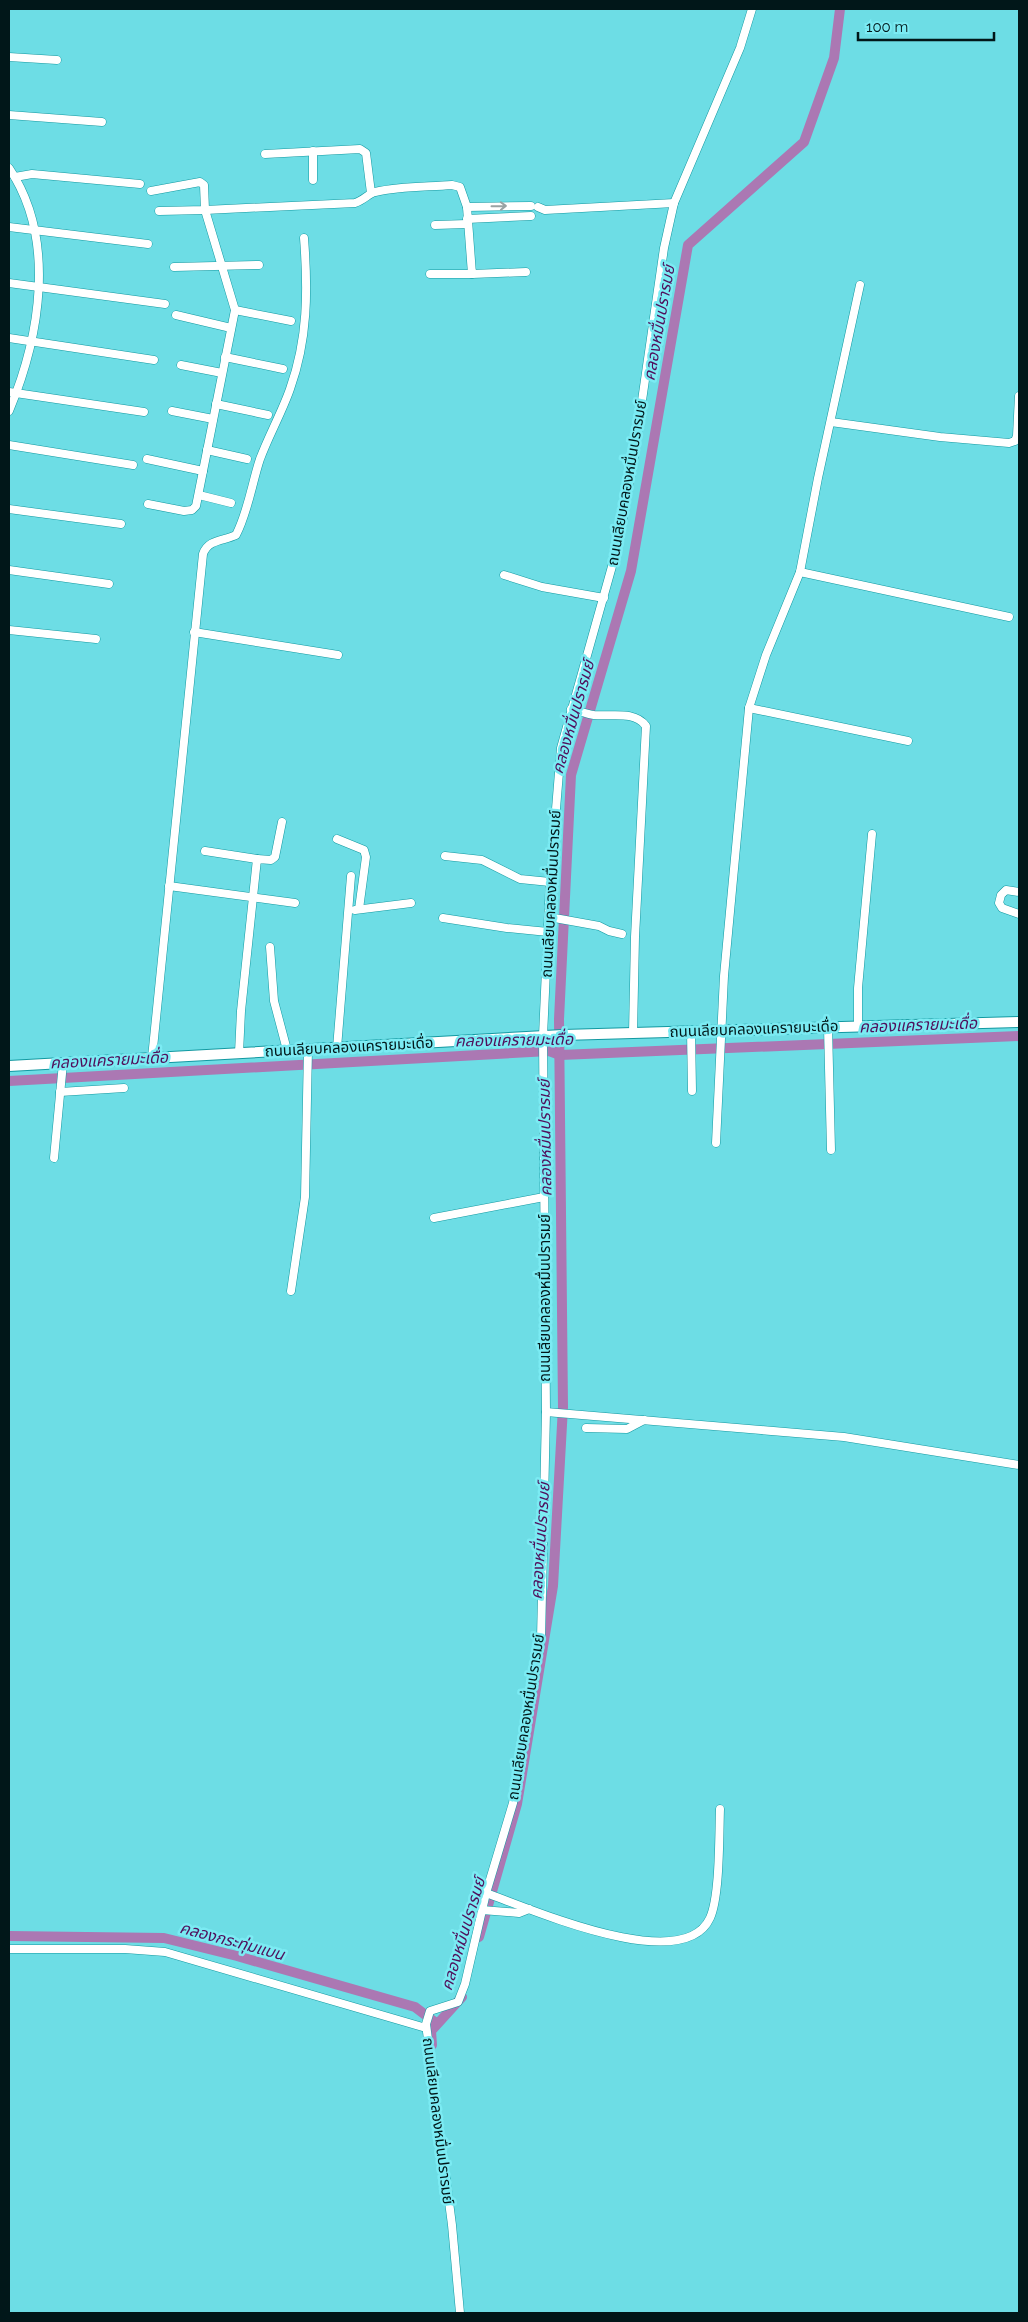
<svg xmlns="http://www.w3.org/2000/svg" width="1028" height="2322" viewBox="0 0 1028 2322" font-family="Raleway,'Noto Sans Thai',sans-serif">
<rect width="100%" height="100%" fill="#6ddde5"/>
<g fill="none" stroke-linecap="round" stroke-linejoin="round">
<g stroke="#ab78b3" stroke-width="10">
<polyline points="9,1081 549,1051 560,1055 1019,1036"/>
<polyline points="9,1936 164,1938 237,1956 415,2007 436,2023"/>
<polyline points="479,1937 517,1804 553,1586 563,1407 559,1019 571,775 631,571 688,245 804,142 834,58 840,9"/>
<polyline points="432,2045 431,2031 462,1997"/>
</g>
<defs>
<g id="street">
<polyline points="9,57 57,60"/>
<polyline points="9,115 102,122"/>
<polyline points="313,151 313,180"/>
<polyline points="265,154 360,149 366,153 371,193"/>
<path d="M9 168C57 239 40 337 9 411"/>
<polyline points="15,177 32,174 140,184"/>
<polyline points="151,191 200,182 204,185 205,210 159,211"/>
<polyline points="467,207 531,206"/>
<polyline points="538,207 545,210 674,203"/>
<polyline points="467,219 531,216"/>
<polyline points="435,225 467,224"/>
<polyline points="9,227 148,244"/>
<polyline points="174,267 259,265"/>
<polyline points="430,274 472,274"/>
<polyline points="9,283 165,304"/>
<polyline points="235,310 291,321"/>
<polyline points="176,315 231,328"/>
<polyline points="9,338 154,360"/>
<polyline points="225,357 283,369"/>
<polyline points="181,365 222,373"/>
<polyline points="9,392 144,412"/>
<polyline points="216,404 268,415"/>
<polyline points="172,411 213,419"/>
<polyline points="831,422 940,437 1009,443 1015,441 1017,436 1019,396"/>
<polyline points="9,445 133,465"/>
<polyline points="207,450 247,459"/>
<polyline points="147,459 203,471"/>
<polyline points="199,495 231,503"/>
<path d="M148 504 184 511 192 510 196 506 203 471 235 310 205 210 355 203C364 200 368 194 375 192 400 186 427 187 452 185L460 187 467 207 472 274 526 272"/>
<polyline points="9,509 121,524"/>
<polyline points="9,570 109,584"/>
<polyline points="800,572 1009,617"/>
<polyline points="504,575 542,587 604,598"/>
<polyline points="9,630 96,639"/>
<polyline points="194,632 338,655"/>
<polyline points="749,708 908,741"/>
<path d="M571 709C579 711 587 714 594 715 611 717 634 710 646 726L635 937 633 1033"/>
<polyline points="337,839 364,850 366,857 359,909"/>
<polyline points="205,851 257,859"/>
<polyline points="445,856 482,860 520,879 550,882"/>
<polyline points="169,886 295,903"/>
<polyline points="1019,892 1006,890 1001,895 999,903 1002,908 1019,914"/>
<polyline points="355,910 411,903"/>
<polyline points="549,917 599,926 609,931 622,934"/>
<polyline points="443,918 507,928 548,932"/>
<polyline points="270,947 274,1001 287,1050"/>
<polyline points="828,1027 831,1150"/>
<polyline points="858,1027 858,988 872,834"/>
<polyline points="691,1031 692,1091"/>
<polyline points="337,1048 351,876"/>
<polyline points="239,1053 241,1011 257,859 271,860 275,857 282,822"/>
<path d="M152 1058 203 554C208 539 224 541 236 535 248 512 252 483 260 459 269 435 282 412 290 389 308 339 308 290 304 238"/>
<polyline points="60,1092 124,1088"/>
<polyline points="716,1143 724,976 749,708 766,655 800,572 818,478 860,285"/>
<polyline points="54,1158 63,1063"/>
<polyline points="434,1218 544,1197"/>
<polyline points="291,1291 305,1197 308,1049"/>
<polyline points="546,1412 844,1437 1019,1465"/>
<polyline points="586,1428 627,1429 644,1420"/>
<path d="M486 1893C529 1908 683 1977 710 1918 720 1896 719 1836 720 1809"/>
<polyline points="482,1910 519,1913 529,1909"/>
<polyline points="9,1949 125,1949 165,1952 426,2028"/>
<polyline points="460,2313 452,2225 426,2024 430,2011 458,2002 465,1984 486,1893 513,1803 541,1639 546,1412 543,1036 550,882 561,748 618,545 633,463 664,248 674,203 740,48 752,9"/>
</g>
<polyline id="secondary" points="9,1066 563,1035 1019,1022"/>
</defs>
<use href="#street" stroke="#1299a1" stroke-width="9"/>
<use href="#secondary" stroke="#1299a1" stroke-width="12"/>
<use href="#street" stroke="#fff" stroke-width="8"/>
<use href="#secondary" stroke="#fff" stroke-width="10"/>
</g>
<defs><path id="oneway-shaft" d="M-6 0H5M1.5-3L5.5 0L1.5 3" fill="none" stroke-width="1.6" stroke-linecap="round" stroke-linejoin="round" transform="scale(1.25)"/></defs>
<use stroke="#99a2a3" href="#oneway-shaft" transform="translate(499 206) rotate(-1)"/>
<g text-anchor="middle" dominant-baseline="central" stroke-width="5" stroke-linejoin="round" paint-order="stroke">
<g font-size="15" fill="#011719" stroke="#7bebf3">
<text transform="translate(627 483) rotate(-80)">ถนนเลียบคลองหมื่นปรารมย์</text>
<text transform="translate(551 894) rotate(-87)">ถนนเลียบคลองหมื่นปรารมย์</text>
<text transform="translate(754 1029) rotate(-2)">ถนนเลียบคลองแครายมะเดื่อ</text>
<text transform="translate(349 1047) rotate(-3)">ถนนเลียบคลองแครายมะเดื่อ</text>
<text transform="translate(545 1298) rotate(-90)">ถนนเลียบคลองหมื่นปรารมย์</text>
<text transform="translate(526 1717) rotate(-81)">ถนนเลียบคลองหมื่นปรารมย์</text>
<text transform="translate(438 2121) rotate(83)">ถนนเลียบคลองหมื่นปรารมย์</text>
</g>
<g font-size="16" font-style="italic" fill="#50105b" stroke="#7bebf3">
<text transform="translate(659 323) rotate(-80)">คลองหมื่นปรารมย์</text>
<text transform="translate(573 717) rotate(-74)">คลองหมื่นปรารมย์</text>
<text transform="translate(918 1025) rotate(-2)">คลองแครายมะเดื่อ</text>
<text transform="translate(514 1040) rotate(-1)">คลองแครายมะเดื่อ</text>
<text transform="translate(109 1060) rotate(-3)">คลองแครายมะเดื่อ</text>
<text transform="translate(545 1138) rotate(-91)">คลองหมื่นปรารมย์</text>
<text transform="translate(540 1541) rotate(-86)">คลองหมื่นปรารมย์</text>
<text transform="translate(463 1934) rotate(-73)">คลองหมื่นปรารมย์</text>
<text transform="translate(232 1941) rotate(15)">คลองกระทุ่มแบน</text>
</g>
</g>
<rect width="1028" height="2322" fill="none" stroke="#011719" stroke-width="20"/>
<path d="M858 32v8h136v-8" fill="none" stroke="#011719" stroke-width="2.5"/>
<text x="866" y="32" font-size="15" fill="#011719" stroke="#7bebf3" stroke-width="4" paint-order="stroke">100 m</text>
</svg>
